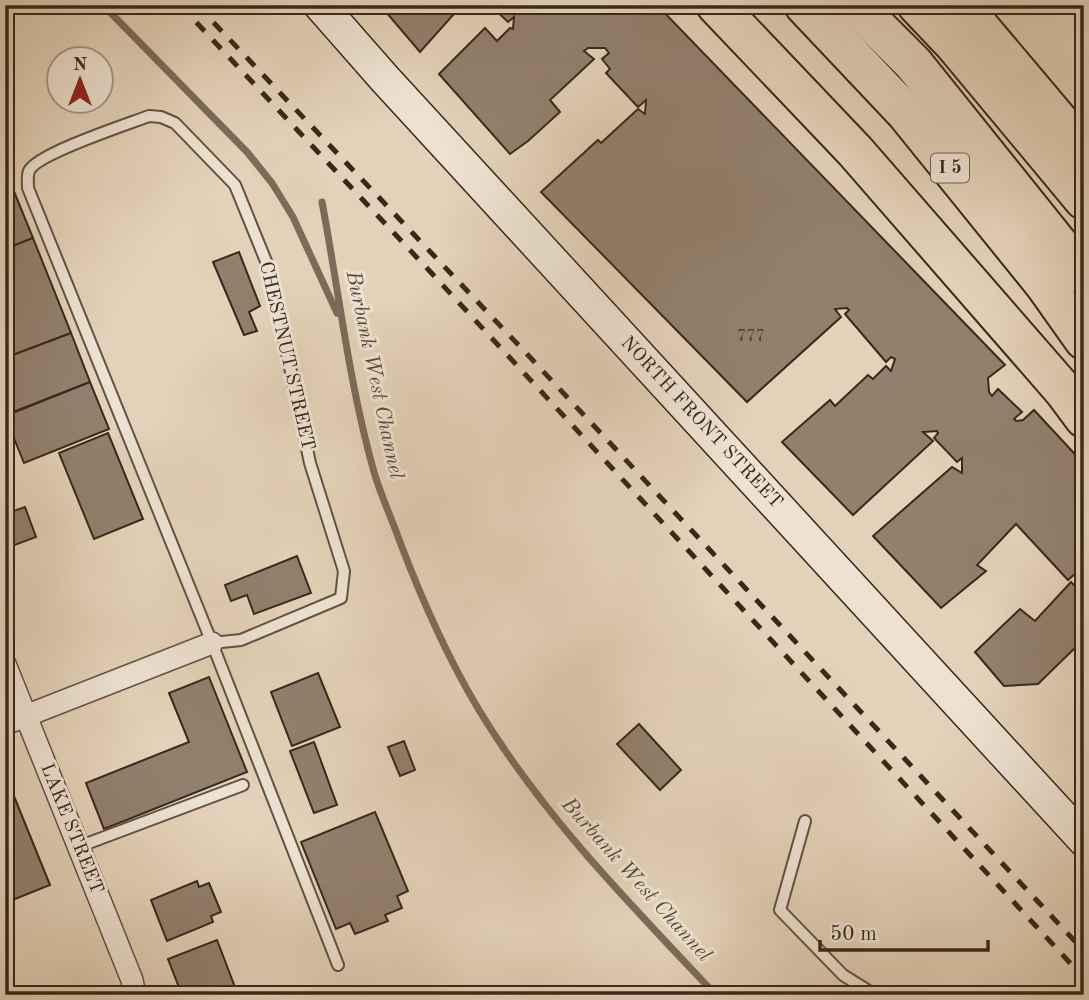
<svg xmlns="http://www.w3.org/2000/svg" width="1089" height="1000" viewBox="0 0 1089 1000" font-family="'Old Standard TT',serif">
<rect width="100%" height="100%" fill="#e3d2b9"/>
<filter id="stains"><feTurbulence type="fractalNoise" baseFrequency=".00286" numOctaves="4"/><feColorMatrix values="0 0 0 0 .2 0 0 0 0 .09 0 0 0 0 .02 0 0 0 .5 -.17"/></filter>
<radialGradient id="worn" r=".72"><stop offset=".6" stop-color="#630" stop-opacity="0"/><stop offset="1" stop-color="#630" stop-opacity=".3"/></radialGradient>
<g fill="none" stroke-linecap="round" stroke-linejoin="round">
<g stroke="#7c6b5a" stroke-width="7">
<polyline points="103,5 247,152 272,183 293,217 337,313"/>
<path d="M322 202C339 292 349 384 374 472 381 496 392 519 400 542 422 600 447 657 479 710 543 816 631 905 716 995"/>
</g>
</g>
<g fill="#91806e" stroke="#38281c" stroke-width="2">
<polygon points="380,5 462,5 420,52"/>
<polygon points="490,5 657,5 1005,365 988,378 989,392 992,396 998,389 1022,412 1014,419 1016,421 1023,420 1034,410 1084,464 1084,639 1038,684 1004,686 975,652 1020,609 1035,621 1071,582 1078,589 1079,575 1076,573 1068,580 1016,524 977,565 986,571 941,608 873,536 952,467 962,473 962,458 957,462 934,438 938,433 937,431 923,432 933,441 853,515 782,442 830,400 835,406 868,375 873,379 886,366 891,371 895,359 891,357 886,362 845,314 849,310 847,308 835,309 841,317 747,402 541,192 598,140 601,143 638,109 645,114 646,100 638,107 606,73 610,69 602,59 609,53 605,48 588,48 584,51 594,59 550,100 560,112 528,141 510,154 439,74 485,28 497,41 510,28 513,29 514,17 508,22"/>
<polygon points="5,169 13,189 5,193"/>
<polygon points="13,189 33,238 5,249 5,193"/>
<polygon points="33,238 71,333 5,358 5,249"/>
<polygon points="239,252 260,306 249,312 257,331 244,335 213,262"/>
<polygon points="71,333 90,382 8,414 5,407 5,358"/>
<polygon points="90,382 109,429 24,463 5,416"/>
<polygon points="108,433 143,519 94,539 59,453"/>
<polygon points="25,507 36,537 12,546 5,529 5,514"/>
<polygon points="297,556 311,593 254,614 247,595 231,601 225,585"/>
<polygon points="318,673 340,727 292,746 271,692"/>
<polygon points="209,677 247,772 104,829 86,783 189,742 169,693"/>
<polygon points="639,724 681,770 660,790 617,744"/>
<polygon points="404,741 415,770 400,776 388,747"/>
<polygon points="314,742 337,805 314,813 290,751"/>
<polygon points="5,774 50,885 5,903"/>
<polygon points="375,812 408,891 397,896 402,908 385,915 388,921 355,934 350,923 336,929 301,842"/>
<polygon points="197,881 199,887 209,883 221,912 211,916 213,922 167,941 151,900"/>
<polygon points="217,940 238,995 182,995 168,959"/>
</g>
<g fill="none" stroke-linecap="round" stroke-linejoin="round">
<defs>
<g id="lane">
<path d="M212 643 241 640 341 598 344 571 310 463 270 271 235 185 175 123 161 117 149 116C128 124 36 154 29 171 27 176 28 183 28 188L212 643 338 965"/>
<polyline points="805,821 780,910 843,975 875,995"/>
<polyline points="78,847 243,785"/>
</g>
<g id="street">
<polyline points="5,664 132,980 135,995"/>
<polyline points="5,724 212,643"/>
</g>
<polyline id="secondary" points="320,5 385,79 1084,840"/>
<g id="highway">
<polyline points="716,5 855,151 1064,391 1084,418"/>
<polyline points="804,5 906,113 1045,285 1084,340"/>
<polyline points="855,5 913,63 1084,276"/>
<polyline points="917,5 955,45 1084,200"/>
<polyline points="961,5 1084,151"/>
</g>
</defs>
<use href="#lane" stroke="#635243" stroke-width="14"/>
<use href="#street" stroke="#635243" stroke-width="24"/>
<use href="#secondary" stroke="#38281c" stroke-width="35"/>
<use href="#highway" stroke="#38281c" stroke-width="42"/>
<use href="#lane" stroke="#ede2d2" stroke-width="10"/>
<use href="#street" stroke="#ede2d2" stroke-width="21"/>
<use href="#secondary" stroke="#ede2d2" stroke-width="32"/>
<use href="#highway" stroke="#e3d2b9" stroke-width="38"/>
<g stroke="#38281c" stroke-width="5" stroke-dasharray="12 12" stroke-linecap="butt">
<polyline points="180,5 437,279 1084,978"/>
<polyline points="197,5 526,353 1084,951"/>
</g>
</g>
<g text-anchor="middle" dominant-baseline="central" stroke-width="6" stroke-linejoin="round" paint-order="stroke">
<g font-size="16" fill="#4e3e30">
<text x="751" y="337">777</text>
</g>
<rect fill="#ede2d2" stroke="#6e6053" stroke-width="2" x="931" y="153.5" width="38" height="29" rx="5"/>
<g font-size="18" font-weight="bold" fill="#38281c">
<text x="950" y="168">I 5</text>
</g>
<g font-size="19" fill="#38281c" stroke="#ede2d2">
<text transform="translate(286 356) rotate(77)">CHESTNUT STREET</text>
<text transform="translate(701 423) rotate(47)">NORTH FRONT STREET</text>
<text transform="translate(71 829) rotate(68)">LAKE STREET</text>
</g>
<g font-size="21" font-style="italic" fill="#5a4a3b" stroke="#ede2d2">
<text transform="translate(374 375) rotate(78)">Burbank West Channel</text>
<text transform="translate(636 880) rotate(48)">Burbank West Channel</text>
</g>
</g>
<rect width="1089" height="1000" fill="none" stroke="#e3d2b9" stroke-width="28"/>
<rect x="7" y="7" width="1075" height="986" fill="none" stroke="#38281c" stroke-width="3.5"/>
<rect x="14" y="14" width="1061" height="972" fill="none" stroke="#38281c" stroke-width="2"/>
<g transform="translate(80 80)"><circle r="33" fill="#ede2d2" stroke="#a59889" stroke-width="2"/>
<path d="M0-5L12 26L0 18L-12 26Z" fill="#8f2418"/>
<text y="-10" font-size="19" font-weight="bold" text-anchor="middle" fill="#38281c">N</text>
</g>
<path d="M820 940v10h168v-10" fill="none" stroke="#38281c" stroke-width="3.5"/>
<text x="830" y="940" font-size="21" fill="#38281c" stroke="#ede2d2" stroke-width="5" paint-order="stroke">50 m</text>
<rect width="100%" height="100%" filter="url(#stains)"/>
<rect width="100%" height="100%" fill="url(#worn)"/>
</svg>
